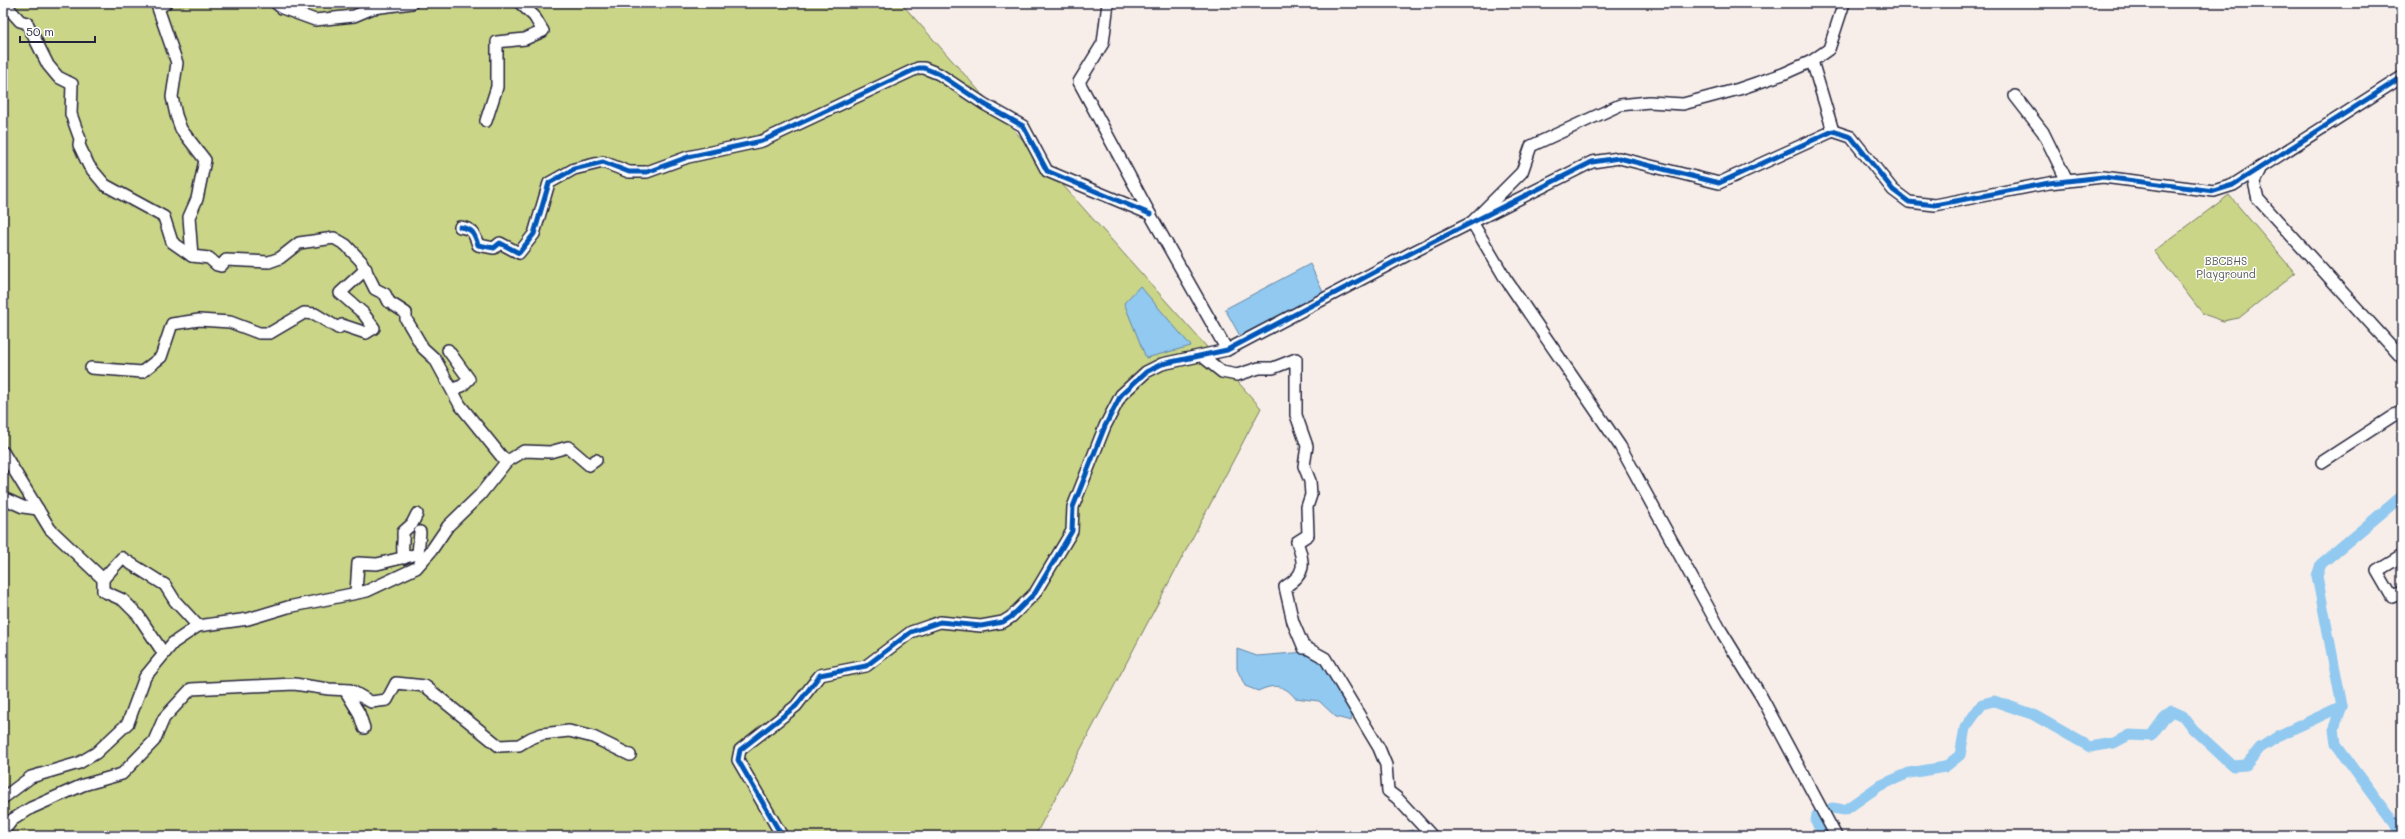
<svg xmlns="http://www.w3.org/2000/svg" width="2405" height="839" viewBox="0 0 2405 839" font-family="Mali,sans-serif">
<rect width="100%" height="100%" fill="#f8eee9"/>
<filter id="ink" filterUnits="userSpaceOnUse"><feTurbulence type="fractalNoise" baseFrequency=".025" numOctaves="2"/><feDisplacementMap in="SourceGraphic" scale="8" xChannelSelector="R" yChannelSelector="G"/><feConvolveMatrix kernelMatrix="1 2 1 2 8 2 1 2 1" color-interpolation-filters="sRGB"/></filter>
<g filter="url(#ink)">
<g fill="#cad588" stroke="#767c62">
<polygon points="3,3 901,3 1261,408 1035,836 3,836"/>
<polygon points="2229,195 2295,273 2239,318 2223,321 2203,314 2154,251"/>
</g>
<g fill="#91c9f0" stroke="#6586a8">
<polygon points="2391,3 2402,3 2402,18"/>
<polygon points="1310,264 1323,292 1240,336 1225,309"/>
<polygon points="1140,286 1191,346 1146,358 1124,303"/>
<path d="M1237 649 1257 656 1306 652 1321 659 1353 713 1351 721 1336 717 1319 701 1295 698C1284 684 1273 684 1258 691L1245 686 1237 669Z"/>
<polygon points="1412,830 1421,836 1402,836 1402,833"/>
</g>
<g fill="none" stroke-linecap="round" stroke-linejoin="round">
<g stroke="#91c9f0" stroke-width="11">
<polyline points="2342,706 2334,728 2336,744 2395,824 2400,836"/>
<polyline points="1832,808 1845,810 1879,786 1909,773 1945,767 1960,755 1965,728 1982,704 1994,701 2032,714 2090,747 2114,743 2129,735 2151,736 2164,718 2172,711 2183,716 2193,729 2233,766 2246,765 2260,748 2282,734 2342,706 2317,576 2321,564 2402,496"/>
<polyline points="1817,815 1816,821 1823,836"/>
</g>
<defs>
<g id="minor">
<polyline points="4,3 20,21 27,23 48,65 58,77 72,84 71,114 80,139 79,145 89,166 105,185 164,217 172,242 192,256"/>
<polyline points="166,3 158,8 177,63 172,97 176,115 181,129 205,160 197,199 189,217 192,256 209,258 217,265 221,266 226,260 269,262 280,258 299,243 334,238 346,245 361,261 375,289 385,294 389,302 406,313 406,319 423,348 435,359 460,405 506,462"/>
<polyline points="276,3 282,8 315,20 354,16 373,8 412,3"/>
<polyline points="1108,3 1103,43 1079,82 1150,214 1227,350"/>
<polyline points="1812,61 1833,131"/>
<polyline points="2015,96 2043,132 2067,181"/>
<polyline points="486,121 497,87 497,42 525,39 543,31 534,16 520,3"/>
<polyline points="2260,169 2254,182 2258,199 2402,358"/>
<path d="M460 227C473 229 474 233 478 245L494 248 500 243 519 253 534 234 549 183 574 169 603 162 629 172H647L688 157 762 141 918 68H924L939 74 984 104 1023 126 1047 171 1150 214"/>
<polyline points="448,350 469,379 462,386 453,389"/>
<path d="M1202 356 1222 372 1237 375 1259 368H1273L1296 359V415L1307 446 1304 466 1310 481 1311 495 1307 507 1308 535 1297 542C1305 564 1306 574 1285 587L1293 622 1304 648H1307L1325 658 1379 748 1386 765 1388 791 1397 798 1432 836"/>
<polyline points="91,368 142,372 161,357 172,324 199,320 230,322 259,333 270,333 304,313 315,314 338,328 342,325 366,333 374,328 363,313 340,293 366,269"/>
<polyline points="3,452 50,529 103,579 122,558 165,585 175,601 198,626 248,619 288,607 367,591 416,568 431,551 448,526 480,495 506,462 524,451 550,452 568,447 589,465 596,460"/>
<polyline points="2322,462 2402,410"/>
<polyline points="3,498 23,507 38,509"/>
<polyline points="2402,556 2377,571 2392,597 2402,593"/>
<path d="M404 558C401 548 404 542 403 532L412 524 417 514"/>
<polyline points="103,579 103,591 123,600 138,615 164,654"/>
<polyline points="356,593 358,563 377,564 418,554 420,532"/>
<polyline points="345,690 359,713 364,728"/>
<polyline points="3,798 31,777 79,763 96,753 128,723 145,677 173,643 198,626"/>
<polyline points="3,832 12,820 31,808 83,785 122,774 154,741 164,718 191,689 294,684 329,689 350,690 371,702 387,700 396,683 425,686 499,746 519,745 531,738 542,734 569,731 593,737 630,755"/>
<polyline points="782,836 738,760 740,750 796,706 820,675 866,666 911,632 940,622 981,626 1003,622 1011,617 1035,593 1072,531 1073,507 1105,426 1121,395 1146,372 1162,364 1227,350 1411,253 1592,162 1619,158 1719,183 1833,131 1851,137 1893,190 1909,202 1935,205 2049,183 2103,177 2214,191 2233,185 2402,77"/>
<polyline points="1836,836 1761,696 1720,629 1620,446 1505,278 1472,222 1522,172 1531,146 1620,105 1649,102 1683,104 1739,89 1783,74 1812,61 1829,49 1844,3"/>
</g>
</defs>
<use href="#minor" stroke="#22223b" stroke-width="14"/>
<use href="#minor" stroke="#fff" stroke-width="11"/>
<defs>
<g id="cycleway">
<path d="M460 227C473 229 474 233 478 245L494 248 500 243 519 253 534 234 549 183 574 169 603 162 629 172H647L688 157 762 141 918 68H924L939 74 984 104 1023 126 1047 171 1150 214"/>
<polyline points="782,836 738,760 740,750 796,706 820,675 866,666 911,632 940,622 981,626 1003,622 1011,617 1035,593 1072,531 1073,507 1105,426 1121,395 1146,372 1162,364 1227,350 1411,253 1592,162 1619,158 1719,183 1833,131 1851,137 1893,190 1909,202 1935,205 2049,183 2103,177 2214,191 2233,185 2402,77"/>
</g>
</defs>
<use href="#cycleway" stroke="#fff" stroke-width="8"/>
<use href="#cycleway" stroke="#0057b8" stroke-width="5"/>
</g>
</g>
<g text-anchor="middle" dominant-baseline="central" stroke-width="3" stroke-linejoin="round" paint-order="stroke">
<g font-size="11" fill="#545852" stroke="#fff">
<text x="2226" y="260">BBCBHS<tspan x="2226" dy="13">Playground</tspan></text>
</g>
</g>
<rect width="2405" height="839" fill="none" stroke="#fff" stroke-width="16"/>
<rect x="8" y="8" width="2389" height="823" fill="none" stroke="#22223b" stroke-width="1.5" filter="url(#ink)"/>
<path d="M20 36v6h75v-6" fill="none" stroke="#22223b" stroke-width="2"/>
<text x="26" y="36" font-size="12" fill="#22223b" stroke="#ffffff" stroke-width="3" paint-order="stroke">50 m</text>
</svg>
